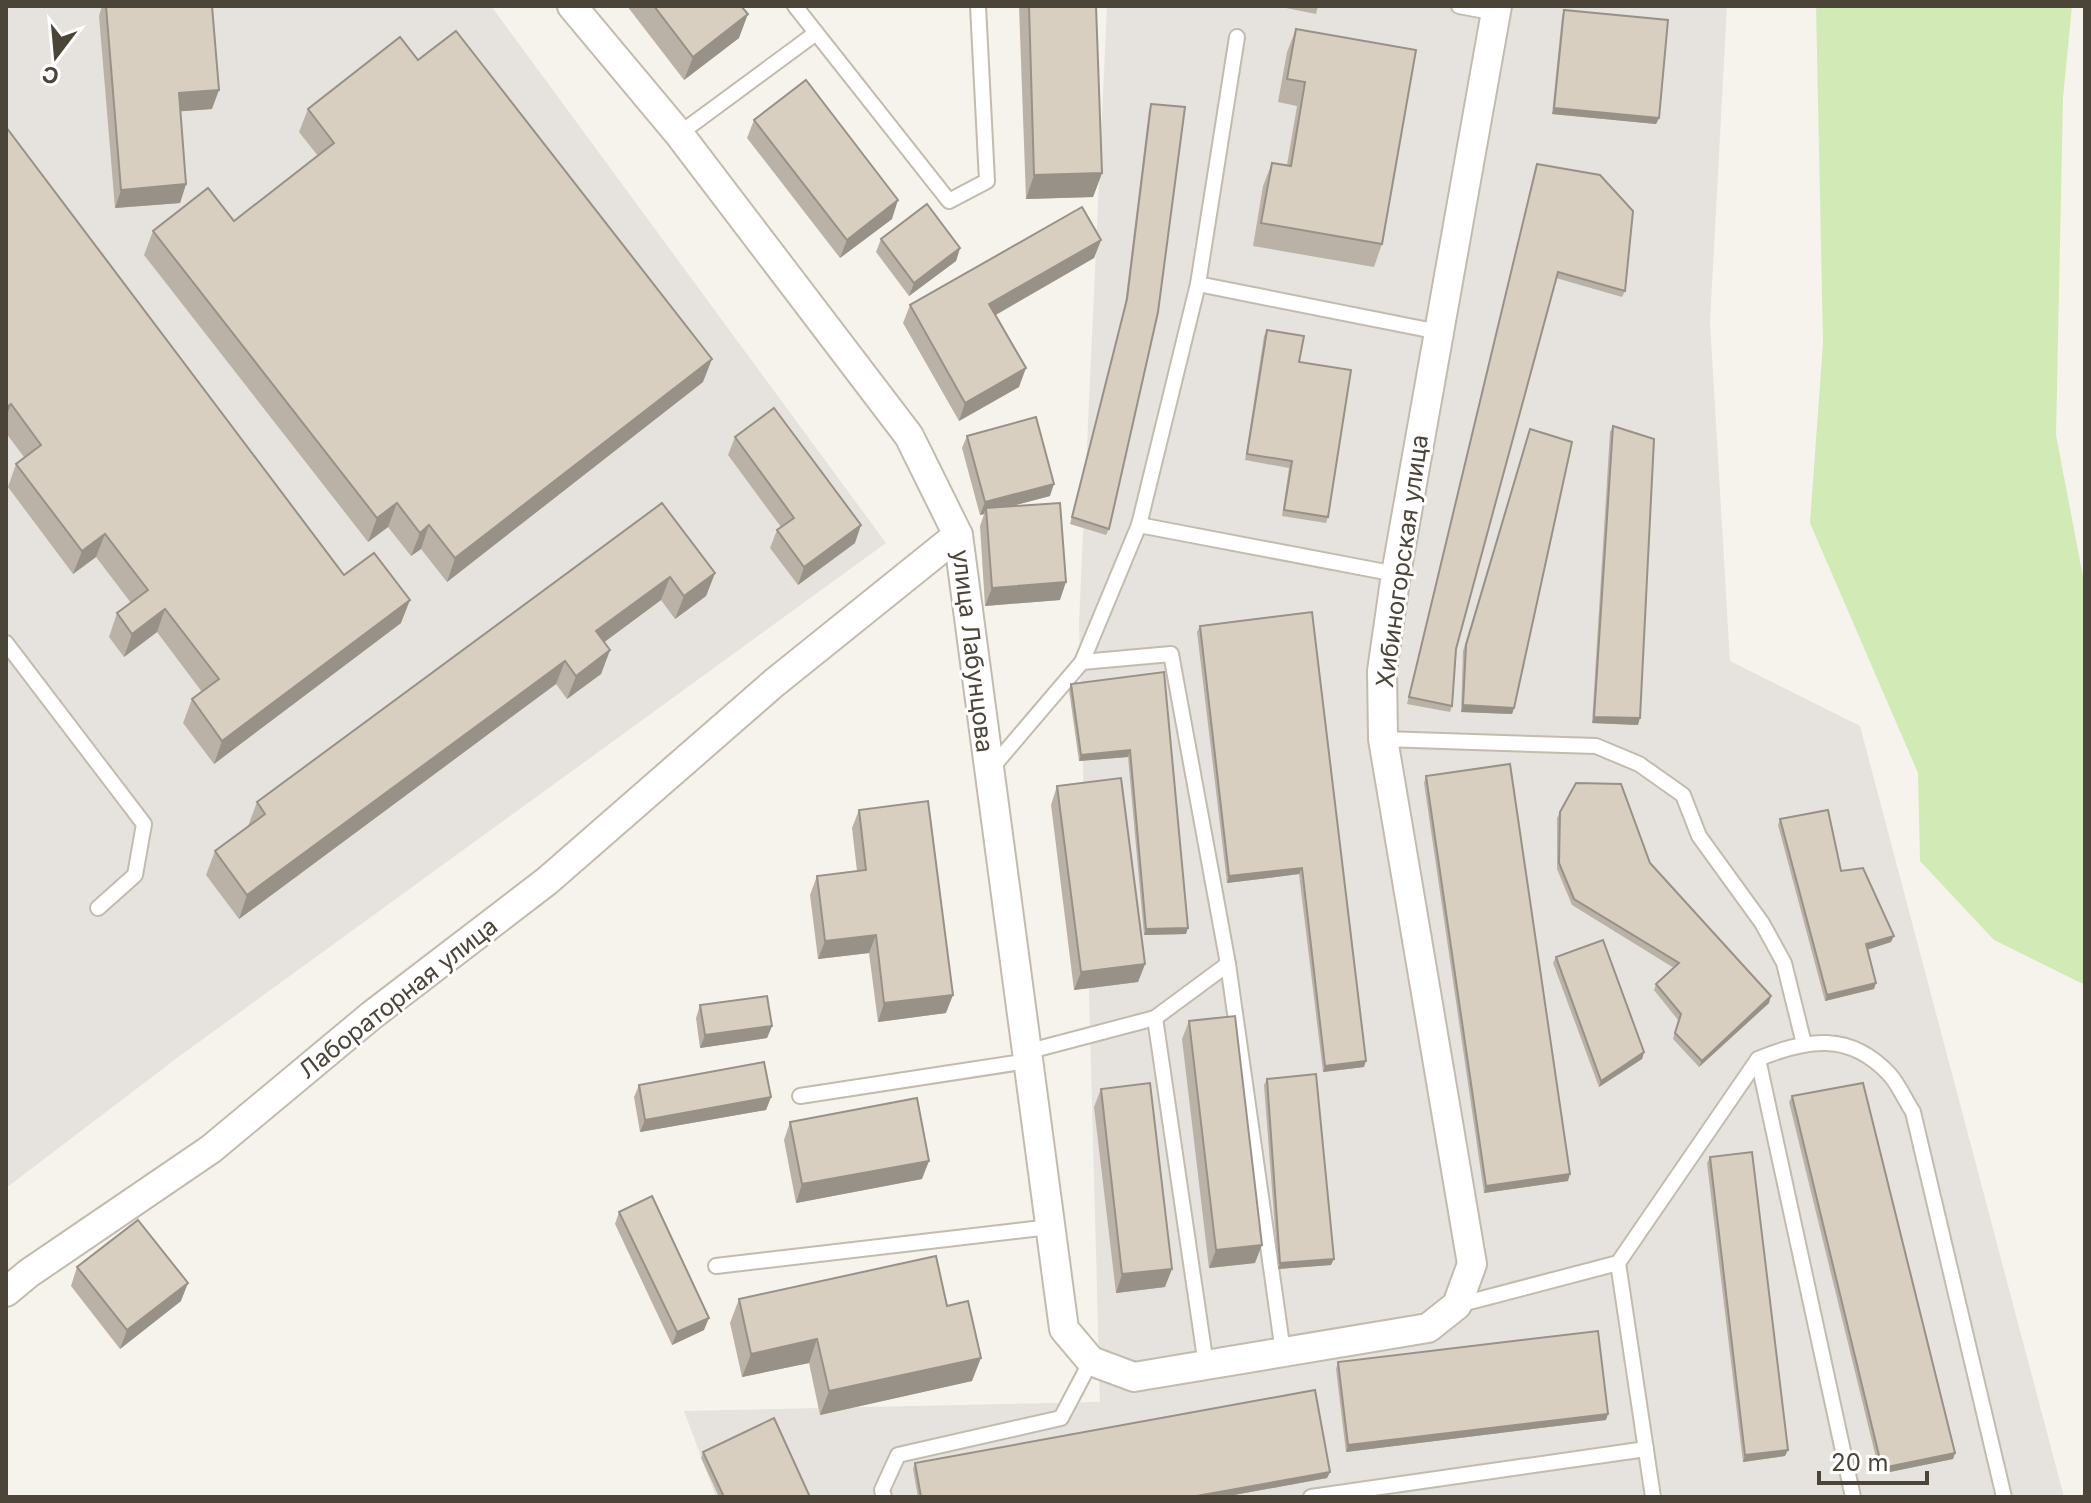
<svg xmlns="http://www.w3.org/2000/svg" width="2091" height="1503" viewBox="0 0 2091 1503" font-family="Inter,sans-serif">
<rect width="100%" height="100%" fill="#f6f3ec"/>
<g fill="#e6e2dd">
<polygon points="6,6 491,6 886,543 177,1058 6,1188"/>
<polygon points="1107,6 1727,6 1710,322 1730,661 1860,726 2064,1497 716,1497 684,1411 1100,1402 1079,622"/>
</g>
<polygon fill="#d2eab5" points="1816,6 2072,6 2063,98 2056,435 2085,587 2085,985 1994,940 1920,861 1918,773 1810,523 1823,343"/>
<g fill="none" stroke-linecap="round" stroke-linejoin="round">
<defs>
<g id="service">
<polyline points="795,6 949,201 987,181 978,6"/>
<polyline points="1459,6 1496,13"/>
<polyline points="679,134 816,33"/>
<polyline points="1198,284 1237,37"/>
<polyline points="1139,525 1198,284 1439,332"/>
<polyline points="6,643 144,824 135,875 98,908"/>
<polyline points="1082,662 1171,654 1228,964 1283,1352"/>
<polyline points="1383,739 1596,746 1639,764 1683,795 1699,836 1762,923 1784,963 1804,1044"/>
<polyline points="990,770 1082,662 1139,525 1396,574"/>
<polyline points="1155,1018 1206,1365"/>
<polyline points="1026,1052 1155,1018 1228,964"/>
<polyline points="1758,1059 1853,1497"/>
<polyline points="800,1096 1028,1061"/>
<path d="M1618 1263 1758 1059C1806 1039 1850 1031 1890 1075 1899 1085 1905 1100 1913 1112L2004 1497"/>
<polyline points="716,1266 1050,1227"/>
<polyline points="1458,1305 1618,1263 1653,1497"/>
<polyline points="884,1497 882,1490 898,1455 1061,1418 1091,1361"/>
<polyline points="1311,1497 1646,1449"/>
</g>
<g id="minor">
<polyline points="572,6 679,134 909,436 958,535 1064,1329 1091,1361 1134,1377 1428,1328 1457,1305 1472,1264 1383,739 1382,671 1396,574 1497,6"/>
<polyline points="6,1292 29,1273 211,1149 372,1015 547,881 774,683 958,535"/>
</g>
</defs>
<use href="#service" stroke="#c2bbae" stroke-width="18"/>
<use href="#minor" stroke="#c2bbae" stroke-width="32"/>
<use href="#service" stroke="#fff" stroke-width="14"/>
<use href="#minor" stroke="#fff" stroke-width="28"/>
</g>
<g fill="#bab2a6">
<polygon points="102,6 212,6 212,109 180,111 186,184 180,203 115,208 99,16"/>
<polygon points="627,6 741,6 739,38 684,80"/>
<polygon points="1019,6 1096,6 1102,173 1093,197 1026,199"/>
<polygon points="1276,6 1318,6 1316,14"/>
<polygon points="1564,10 1659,118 1656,124 1552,114 1562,16"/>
<polygon points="1296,29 1382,244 1374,267 1253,246 1263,186 1272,163 1287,165 1297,106 1278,102 1287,52"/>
<polygon points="418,60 703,382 447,582 421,549 411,556 388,527 368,542 144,255 153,231 234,221 318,156 299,132 308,109"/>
<polygon points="1151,104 1109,529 1106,535 1070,524 1125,305 1149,110"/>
<polygon points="754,120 892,219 840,258 747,138"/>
<polygon points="6,127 344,575 401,623 214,764 183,723 192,699 202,692 157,632 124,657 109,637 117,613 131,603 96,557 73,574 8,487 16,464 24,457 6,433"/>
<polygon points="1537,164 1625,291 1622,297 1556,278 1456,649 1452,706 1450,712 1407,704"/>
<polygon points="881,239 960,248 956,261 909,296 876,252"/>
<polygon points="1101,240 1094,258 996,315 1019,387 959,421 903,323 910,305"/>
<polygon points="1267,330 1299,362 1328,517 1326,523 1282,516 1289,468 1245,460 1264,336"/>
<polygon points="1613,426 1638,725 1592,723 1610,432"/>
<polygon points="1530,429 1514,708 1512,714 1461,712 1463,651"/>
<polygon points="967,436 1050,496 1011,506 1060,600 985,606 980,526 984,514 980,515 962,448"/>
<polygon points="735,437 855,543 798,585 770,548 777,530 781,527 728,455"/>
<polygon points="662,503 715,573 706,596 675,619 661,600 604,642 610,650 601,674 567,699 556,684 239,919 206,875 215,851 248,826 257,802"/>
<polygon points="1312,612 1364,1067 1323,1072 1299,874 1227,883 1197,632 1200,626"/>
<polygon points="1164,672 1186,934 1144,935 1128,757 1079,761 1069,690 1071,684"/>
<polygon points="1426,776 1568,1181 1484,1193 1424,783"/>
<polygon points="1057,786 1145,964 1138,982 1074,990 1051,805"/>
<polygon points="859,810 946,1013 878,1022 869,953 818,959 810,895 817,876 857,871 852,828"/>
<polygon points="1560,812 1650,863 1769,1003 1699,1067 1673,1039 1678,1020 1654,990 1656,984 1674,968 1572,905 1557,869 1557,818"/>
<polygon points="1780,819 1891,942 1867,950 1874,989 1825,1001 1778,825"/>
<polygon points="1556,957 1644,1052 1642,1059 1599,1087 1553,963"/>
<polygon points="700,1005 772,1026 767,1038 700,1048 696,1018"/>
<polygon points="1189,1021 1255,1263 1209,1268 1182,1039"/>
<polygon points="1267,1079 1331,1265 1278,1269 1264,1085"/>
<polygon points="639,1085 771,1097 766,1110 640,1132 634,1097"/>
<polygon points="1101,1089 1165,1287 1116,1293 1094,1107"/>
<polygon points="1792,1096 1955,1453 1953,1459 1880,1474 1789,1102"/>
<polygon points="790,1122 922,1179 796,1203 784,1140"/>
<polygon points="1710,1157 1785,1456 1743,1462 1707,1163"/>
<polygon points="619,1212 704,1330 672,1345 615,1224"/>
<polygon points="77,1267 181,1301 120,1349 71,1286"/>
<polygon points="739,1299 947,1306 972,1381 820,1415 809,1363 742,1377 730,1323"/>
<polygon points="1338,1362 1606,1420 1346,1452 1336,1369"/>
<polygon points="703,1452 810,1497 719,1497 701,1458"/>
<polygon points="915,1463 1330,1472 1327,1478 1223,1497 918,1497 913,1469"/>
</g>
<g fill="#979187">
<polygon points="748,14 739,38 684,80 693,57"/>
<polygon points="219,90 212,109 172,112 179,93"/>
<polygon points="1554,108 1659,118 1656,124 1552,114"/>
<polygon points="1102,173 1093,197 1026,199 1034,175"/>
<polygon points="186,184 180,203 115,208 121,190"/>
<polygon points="898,200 892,219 840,258 847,240"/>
<polygon points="1101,240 1094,258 983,322 989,304"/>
<polygon points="960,248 956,261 909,296 914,283"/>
<polygon points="712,359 703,382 447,582 455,558"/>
<polygon points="1026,368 1019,387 959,421 965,403"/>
<polygon points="11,404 6,417 6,408"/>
<polygon points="1054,484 1050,496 986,513 986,508 984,514 980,515 985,502"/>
<polygon points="397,503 388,527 368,542 377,518"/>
<polygon points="429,525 421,549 411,556 420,533"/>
<polygon points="861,525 855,543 798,585 804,567"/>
<polygon points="105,534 96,557 73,574 82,551"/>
<polygon points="715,573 706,596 675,619 684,596"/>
<polygon points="670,577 661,600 587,655 596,631"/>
<polygon points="1066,582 1060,600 985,606 992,588"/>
<polygon points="410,600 401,623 214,764 222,741"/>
<polygon points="165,609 157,632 124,657 132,634"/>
<polygon points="610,650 601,674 567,699 576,676"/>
<polygon points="565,661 556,684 239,919 247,895"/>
<polygon points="1463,705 1514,708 1512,714 1461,712"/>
<polygon points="1594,717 1640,718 1638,725 1592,723"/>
<polygon points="1130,750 1128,757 1079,761 1081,755"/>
<polygon points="1302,868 1299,874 1227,883 1229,876"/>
<polygon points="1188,928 1186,934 1144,935 1146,929"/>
<polygon points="876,935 869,953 818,959 825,941"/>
<polygon points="1894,936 1891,942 1863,951 1866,944"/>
<polygon points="1145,964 1138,982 1074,990 1081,972"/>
<polygon points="1876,983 1874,989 1825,1001 1827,995"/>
<polygon points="953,995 946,1013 878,1022 884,1003"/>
<polygon points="1771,996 1769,1003 1699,1067 1702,1061"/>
<polygon points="772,1026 767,1038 700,1048 705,1035"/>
<polygon points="1644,1052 1642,1059 1599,1087 1601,1081"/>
<polygon points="1366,1061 1364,1067 1323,1072 1325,1066"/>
<polygon points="771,1097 766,1110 640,1132 645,1120"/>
<polygon points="929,1161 922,1179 796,1203 802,1184"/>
<polygon points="1570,1174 1568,1181 1484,1193 1486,1186"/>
<polygon points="1262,1245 1255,1263 1209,1268 1216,1250"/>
<polygon points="1334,1259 1331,1265 1278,1269 1280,1263"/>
<polygon points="1172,1269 1165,1287 1116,1293 1122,1274"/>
<polygon points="188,1283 181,1301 120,1349 127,1330"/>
<polygon points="709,1318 704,1330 672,1345 677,1332"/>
<polygon points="817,1339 809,1363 742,1377 751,1354"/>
<polygon points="981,1358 972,1381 820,1415 829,1391"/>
<polygon points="1608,1414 1606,1420 1346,1452 1348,1445"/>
<polygon points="1788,1450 1785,1456 1743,1462 1745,1455"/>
<polygon points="1955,1453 1953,1459 1880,1474 1882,1468"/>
<polygon points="1330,1472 1327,1478 1223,1497 1191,1497"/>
</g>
<g fill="#d8cfc1" stroke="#979187" stroke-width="2">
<polygon points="106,6 212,6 219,90 179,93 186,184 121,190"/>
<polygon points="654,6 741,6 748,14 693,57"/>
<polygon points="1029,6 1096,6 1102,173 1034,175"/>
<polygon points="1564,10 1668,20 1659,118 1554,108"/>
<polygon points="1296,29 1416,50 1382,244 1261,223 1272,163 1291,166 1305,82 1287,79"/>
<polygon points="456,31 712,359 455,558 429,525 420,533 397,503 377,518 153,231 208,188 234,221 334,143 308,109 400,37 418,60"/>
<polygon points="806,80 898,200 847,240 754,120"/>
<polygon points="1151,104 1185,107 1158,312 1109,529 1072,517 1127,299"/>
<polygon points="6,127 344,575 374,553 410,600 222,741 192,699 219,679 165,609 132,634 117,613 148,590 105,534 82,551 16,464 41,445 11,404 6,408"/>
<polygon points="1537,164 1600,175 1633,211 1625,291 1558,272 1456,649 1452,706 1409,697"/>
<polygon points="927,204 960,248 914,283 881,239"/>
<polygon points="1082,207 1101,240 989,304 1026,368 965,403 910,305"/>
<polygon points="1267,330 1304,336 1299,362 1351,370 1328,517 1284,510 1292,461 1247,454"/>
<polygon points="774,408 861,525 804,567 777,530 794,518 735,437"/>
<polygon points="1036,417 1054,484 985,502 967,436"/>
<polygon points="1613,426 1654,439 1640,718 1594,717"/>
<polygon points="1530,429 1572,442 1514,708 1463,705 1466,645"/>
<polygon points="662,503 715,573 684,596 670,577 596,631 610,650 576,676 565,661 247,895 215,851 265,814 257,802"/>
<polygon points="1060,503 1066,582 992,588 986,508"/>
<polygon points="1312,612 1366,1061 1325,1066 1302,868 1229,876 1200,626"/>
<polygon points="1164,672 1188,928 1146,929 1130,750 1081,755 1071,684"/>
<polygon points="1510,764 1570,1174 1486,1186 1426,776"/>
<polygon points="1121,778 1145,964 1081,972 1057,786"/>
<polygon points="1576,783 1621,784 1650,863 1771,996 1702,1061 1675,1033 1681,1014 1656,984 1679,963 1574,899 1559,863 1560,812"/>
<polygon points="928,801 953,995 884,1003 876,935 825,941 817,876 866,870 859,810"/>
<polygon points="1828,810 1841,871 1863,868 1894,936 1866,944 1876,983 1827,995 1780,819"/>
<polygon points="1603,940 1644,1052 1601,1081 1556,957"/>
<polygon points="767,996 772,1026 705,1035 700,1005"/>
<polygon points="1235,1016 1262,1245 1216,1250 1189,1021"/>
<polygon points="764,1062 771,1097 645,1120 639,1085"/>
<polygon points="1316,1074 1334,1259 1280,1263 1267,1079"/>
<polygon points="1150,1083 1172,1269 1122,1274 1101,1089"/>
<polygon points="1863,1083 1955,1453 1882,1468 1792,1096"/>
<polygon points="917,1098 929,1161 802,1184 790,1122"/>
<polygon points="1752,1152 1788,1450 1745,1455 1710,1157"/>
<polygon points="652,1196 709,1318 677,1332 619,1212"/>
<polygon points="138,1220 188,1283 127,1330 77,1267"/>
<polygon points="936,1256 947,1306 968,1301 981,1358 829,1391 817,1339 751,1354 739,1299"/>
<polygon points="1598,1331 1608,1414 1348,1445 1338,1362"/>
<polygon points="1315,1390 1330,1472 1191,1497 921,1497 915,1463"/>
<polygon points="774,1418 810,1497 724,1497 703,1452"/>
</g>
<g text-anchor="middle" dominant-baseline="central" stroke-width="6" stroke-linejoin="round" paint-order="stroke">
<g font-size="24" fill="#4b4439" stroke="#fff">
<text transform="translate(1402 561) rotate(-82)">Хибиногорская улица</text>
<text transform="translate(973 651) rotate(83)">улица Лабунцова</text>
<text transform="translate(398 998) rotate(-38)">Лабораторная улица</text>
</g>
</g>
<rect width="2091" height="1503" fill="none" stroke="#4b4439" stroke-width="16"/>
<g transform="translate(56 56) rotate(196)" stroke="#ffffff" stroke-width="6" paint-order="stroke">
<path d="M0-6L14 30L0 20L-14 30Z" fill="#4b4439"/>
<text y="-12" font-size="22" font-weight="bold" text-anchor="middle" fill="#4b4439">С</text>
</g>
<path d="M1819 1471v12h108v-12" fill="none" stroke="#4b4439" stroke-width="4"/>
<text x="1831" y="1471" font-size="24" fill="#4b4439" stroke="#ffffff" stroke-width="6" paint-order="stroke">20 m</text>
</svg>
